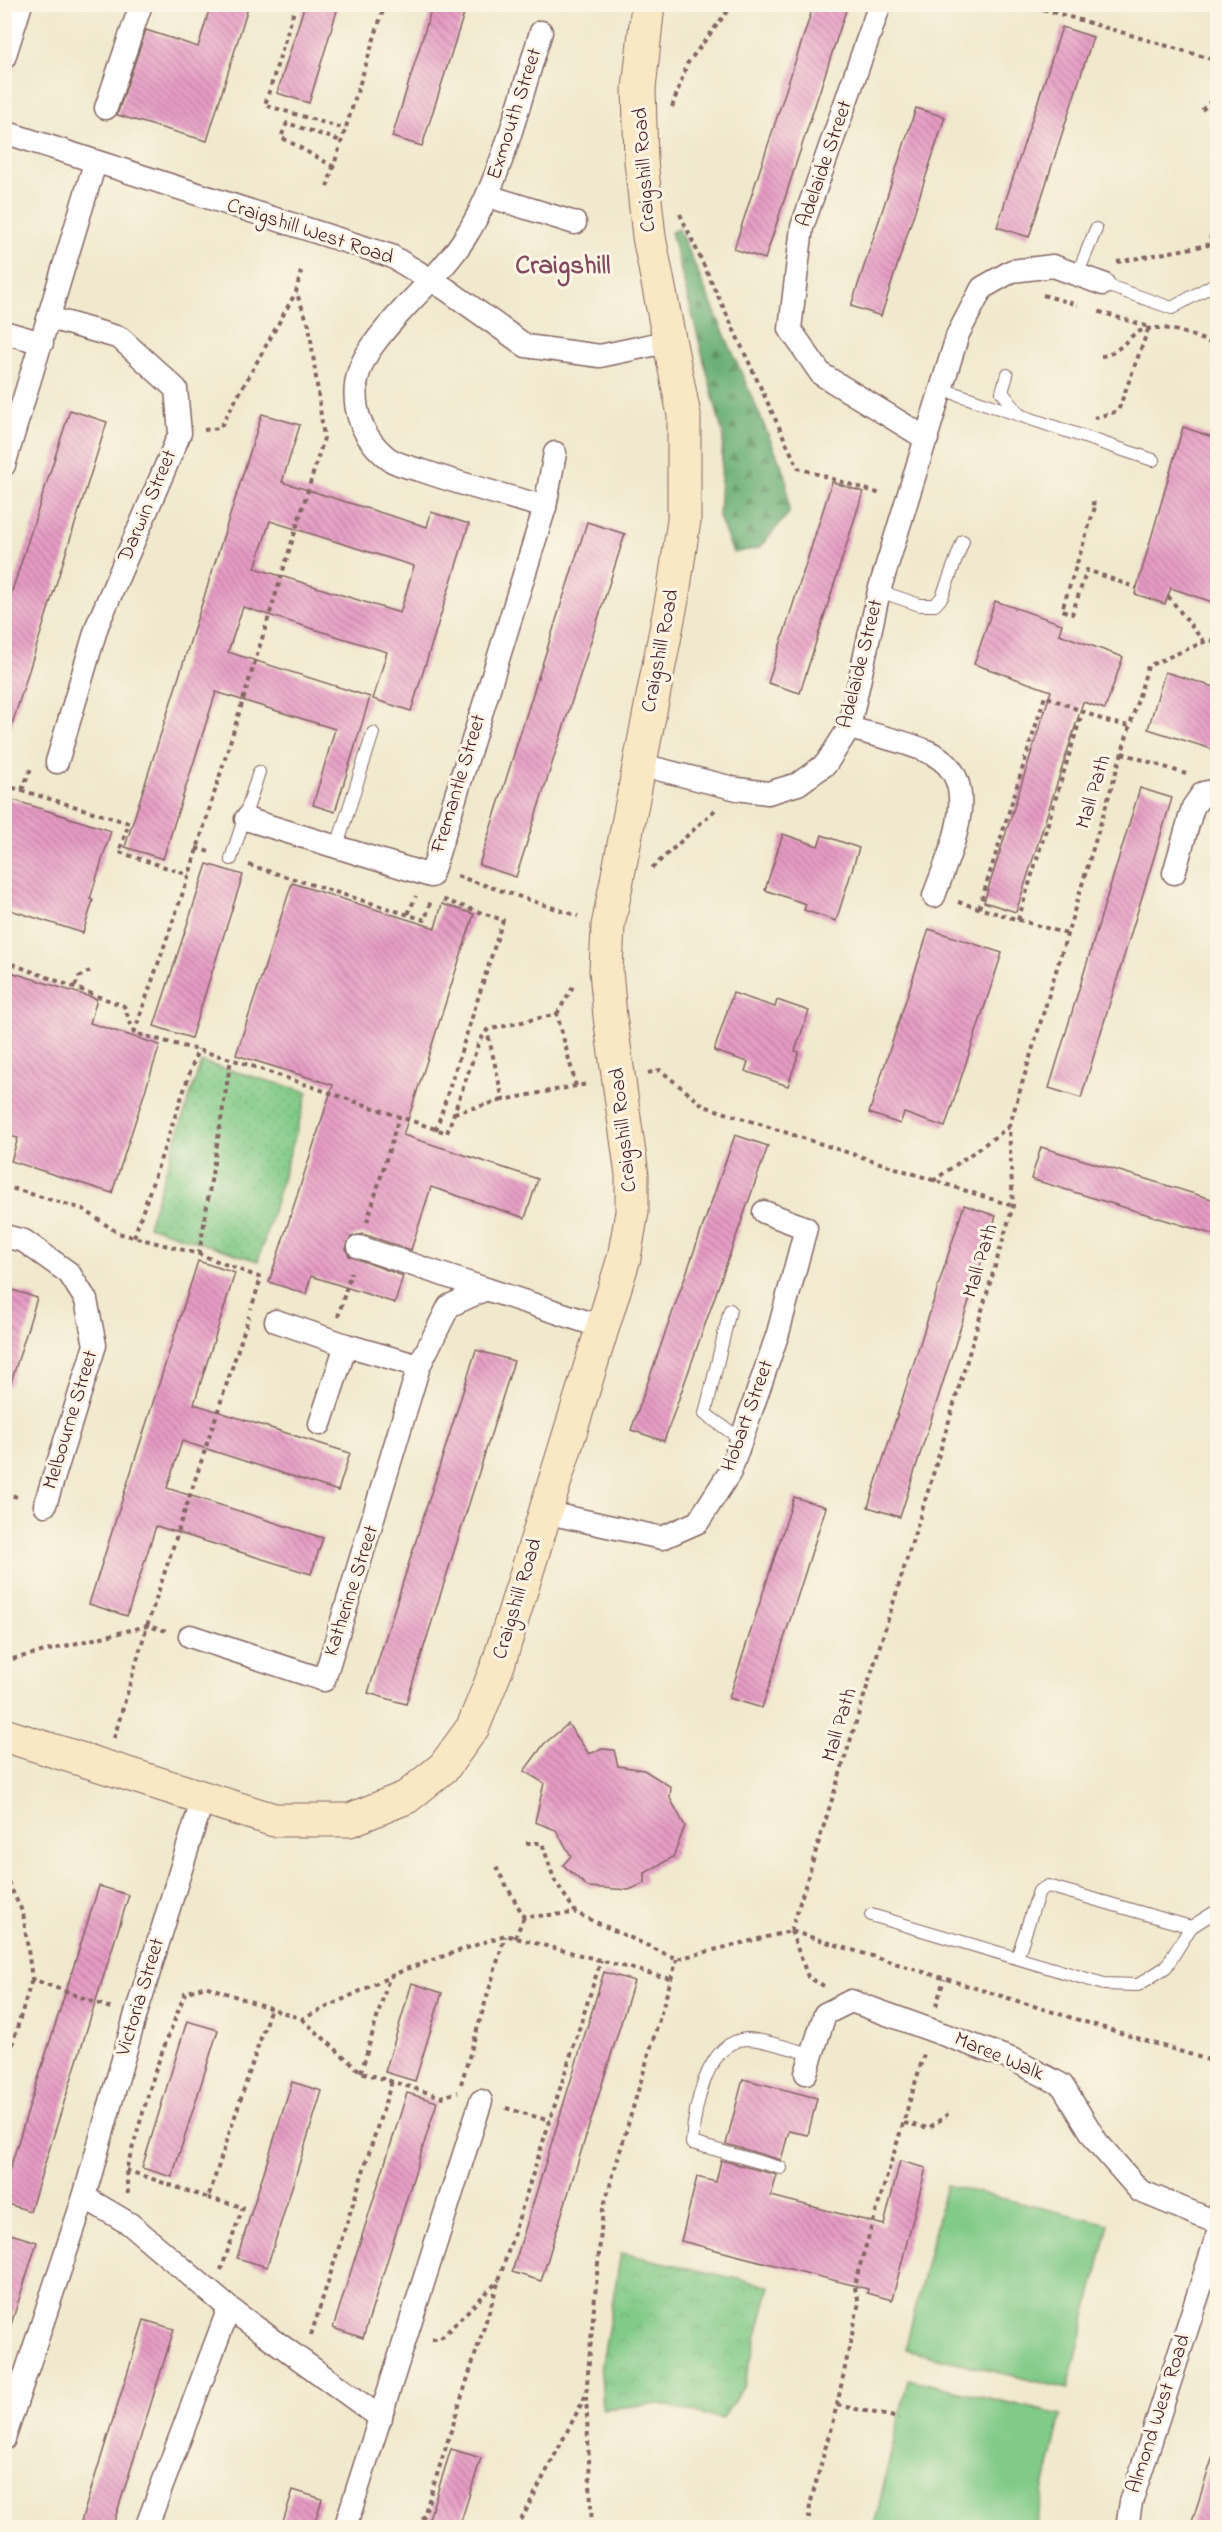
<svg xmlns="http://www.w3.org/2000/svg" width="1222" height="2532" viewBox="0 0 1222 2532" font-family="'Indie Flower',sans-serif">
<defs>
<pattern id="grass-dots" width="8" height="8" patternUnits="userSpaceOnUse" patternTransform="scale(1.5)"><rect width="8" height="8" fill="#81ca87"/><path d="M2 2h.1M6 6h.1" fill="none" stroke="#71ad75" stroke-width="1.8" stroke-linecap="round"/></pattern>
<pattern id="forest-firs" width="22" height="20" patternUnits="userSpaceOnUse" patternTransform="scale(1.5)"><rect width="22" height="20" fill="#68ae74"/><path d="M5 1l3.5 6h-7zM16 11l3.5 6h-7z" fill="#588d5f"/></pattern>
<pattern id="park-crowns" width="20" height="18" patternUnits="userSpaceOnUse" patternTransform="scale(1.5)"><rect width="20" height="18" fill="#81ca87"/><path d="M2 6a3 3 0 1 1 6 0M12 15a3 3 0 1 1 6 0" fill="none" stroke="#71ad75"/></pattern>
<pattern id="building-back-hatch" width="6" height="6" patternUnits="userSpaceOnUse" patternTransform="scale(1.5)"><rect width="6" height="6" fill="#e69bc4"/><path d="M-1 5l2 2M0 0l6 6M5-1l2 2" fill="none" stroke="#bc7e9f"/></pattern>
</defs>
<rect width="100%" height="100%" fill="#fcf5e5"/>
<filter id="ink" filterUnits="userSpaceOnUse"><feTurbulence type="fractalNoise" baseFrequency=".0167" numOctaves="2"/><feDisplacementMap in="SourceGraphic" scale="12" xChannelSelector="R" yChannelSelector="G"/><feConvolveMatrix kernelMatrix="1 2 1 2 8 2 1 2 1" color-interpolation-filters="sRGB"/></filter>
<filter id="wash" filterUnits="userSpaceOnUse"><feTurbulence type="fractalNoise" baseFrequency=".008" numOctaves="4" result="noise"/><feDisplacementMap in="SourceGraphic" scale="24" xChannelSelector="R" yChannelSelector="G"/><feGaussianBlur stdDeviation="1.35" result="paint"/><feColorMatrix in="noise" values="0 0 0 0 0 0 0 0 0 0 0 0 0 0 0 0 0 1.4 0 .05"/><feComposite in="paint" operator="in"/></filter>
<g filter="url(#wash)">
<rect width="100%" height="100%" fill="#f0e9ce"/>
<polygon fill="url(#grass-dots)" stroke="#667459" stroke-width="1.5" points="201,1062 308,1092 258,1261 148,1226"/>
<polygon fill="url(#forest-firs)" stroke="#596650" stroke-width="1.5" points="679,229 786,476 789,513 759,548 733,553 719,517 723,435 671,232"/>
<polygon fill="url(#park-crowns)" stroke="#667459" stroke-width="1.5" points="621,2253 770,2286 744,2386 722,2419 660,2404 603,2409 601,2370"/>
<g fill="#81ca87" stroke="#667459" stroke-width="1.5">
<polygon points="946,2185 1109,2224 1068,2389 905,2350"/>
<polygon points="908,2379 1061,2415 1035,2527 874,2527"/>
</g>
<g id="blocks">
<g fill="url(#building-back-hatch)" fill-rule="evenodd">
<polygon points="211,4 249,4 207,141 117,115 146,30 198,47"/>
<polygon points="305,4 339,4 309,103 277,93"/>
<polygon points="433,4 467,4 422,146 392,137"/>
<polygon points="814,4 848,4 765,259 734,249"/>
<polygon points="1062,27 1093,37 1029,237 997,227"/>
<polygon points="916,108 945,117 881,316 851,306"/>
<polygon points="70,410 107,422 10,731 4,730 4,616"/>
<path d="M262 414 300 425 282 482 427 527 431 512 469 524 411 711 373 699 387 652 243 607 228 652 370 697 335 812 313 805 335 729 216 692 163 859 125 847ZM270 521 414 566 400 613 255 568Z"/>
<polygon points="1183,427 1218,439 1218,604 1171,588 1165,604 1135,594"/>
<polygon points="832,482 863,492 800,693 768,683"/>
<polygon points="587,522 625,534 516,877 479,865"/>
<polygon points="995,601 1062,624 1059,634 1123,657 1105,709 1083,702 1016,912 984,902 1051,691 974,664"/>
<polygon points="1165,672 1218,688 1218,751 1148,729"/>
<polygon points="1140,788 1172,798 1081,1098 1049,1088"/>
<polygon points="4,797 111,831 90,899 93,900 83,933 4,908"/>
<polygon points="783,834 818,846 822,835 859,848 836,921 804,910 806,904 765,890"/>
<polygon points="207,864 243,875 191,1038 154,1026"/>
<polygon points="292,883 435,928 442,904 474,914 403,1135 538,1179 525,1218 431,1187 411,1250 363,1234 351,1237 346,1249 349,1256 403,1276 395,1303 311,1276 306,1294 269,1282 333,1085 236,1055"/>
<polygon points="929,929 1002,953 945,1127 904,1113 900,1124 869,1113"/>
<polygon points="4,970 97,999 90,1023 160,1045 112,1193 11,1161 18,1138 4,1135"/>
<polygon points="733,993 775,1007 777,1000 809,1011 795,1051 799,1052 788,1086 745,1071 748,1062 714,1051"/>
<polygon points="735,1135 768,1146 664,1441 631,1430"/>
<polygon points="1041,1147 1218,1201 1218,1236 1031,1179"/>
<polygon points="964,1205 996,1216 900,1517 868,1507"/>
<polygon points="198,1261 235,1273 194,1404 350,1453 338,1491 182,1441 167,1488 323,1538 311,1574 156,1526 127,1616 89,1604"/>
<polygon points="4,1287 37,1298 10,1386 4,1385"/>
<polygon points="476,1350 514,1361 406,1704 368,1693"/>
<polygon points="794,1497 826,1507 762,1708 729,1698"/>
<polygon points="568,1724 589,1754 602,1749 614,1750 618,1766 644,1770 671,1787 670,1798 685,1826 673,1857 645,1873 645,1883 629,1890 588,1887 563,1865 571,1856 556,1830 535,1822 544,1783 524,1771 544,1744"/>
<polygon points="99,1886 129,1895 30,2211 4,2203 4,2187"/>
<polygon points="604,1972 634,1981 541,2281 512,2272"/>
<polygon points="412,1983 442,1993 415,2081 385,2072"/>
<polygon points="187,2021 218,2030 172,2177 142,2168"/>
<polygon points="743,2079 817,2098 808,2135 789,2131 781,2160 726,2144"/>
<polygon points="292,2082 322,2091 267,2267 237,2258"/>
<polygon points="407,2093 437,2102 363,2338 333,2328"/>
<polygon points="721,2160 777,2175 771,2196 884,2225 900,2161 926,2168 892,2300 867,2293 868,2289 681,2241 697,2177 716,2182"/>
<polygon points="4,2232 37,2242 10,2328 4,2327"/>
<polygon points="144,2320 174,2329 132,2465 112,2528 79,2528"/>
<polygon points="451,2449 481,2458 459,2528 426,2528"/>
<polygon points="1213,2456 1218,2456 1218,2528 1190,2528"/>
<polygon points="293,2490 322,2499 313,2528 281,2528"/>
</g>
</g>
</g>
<g filter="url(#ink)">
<use href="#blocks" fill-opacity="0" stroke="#846664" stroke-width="1.5"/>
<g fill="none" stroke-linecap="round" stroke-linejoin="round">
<defs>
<g id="lane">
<polyline points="1077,275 1096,229"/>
<polyline points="1103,284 1172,308 1218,282"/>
<polyline points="1007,375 1002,392 1019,414"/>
<polyline points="942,389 1153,460"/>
<polyline points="879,591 920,605 935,605 942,597 963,541"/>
<polyline points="337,846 373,733"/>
<polyline points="231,859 259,772"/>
<polyline points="730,1310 705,1414 741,1439"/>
<polyline points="871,1915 1104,1984 1138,1985 1166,1967 1191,1927"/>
<polyline points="1017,1958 1039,1891 1048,1886 1191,1927 1218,1910"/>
<path d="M781 2168 692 2143C694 2110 706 2041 747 2039 764 2039 794 2050 811 2054"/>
</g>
<g id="street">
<polyline points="880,4 802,227 790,329 821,374 927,439"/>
<polyline points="4,58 21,4"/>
<polyline points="106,108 141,4"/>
<polyline points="4,132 391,256 446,289 526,346 600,356 671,341"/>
<polyline points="488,196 575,223"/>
<polyline points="50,318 120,338 176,389 180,433 97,626 57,762"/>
<polyline points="4,332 42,343"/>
<polyline points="4,465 95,163"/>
<polyline points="545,507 555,453"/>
<path d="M849 728C874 735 900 740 924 750 989 775 950 850 934 896"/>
<polyline points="638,764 737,789 768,793 798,784 826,764 849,728 879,591 958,334 982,288 1012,271 1053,266 1103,284"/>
<path d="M246 819 431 876 545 507C504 495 463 485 423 471 412 468 398 465 389 459 354 432 345 388 369 351 397 309 439 279 466 236 501 181 521 95 541 32"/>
<polyline points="1174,873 1193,807 1203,793 1218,790"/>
<polyline points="4,1236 24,1241 69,1273 86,1300 95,1345 45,1505"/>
<polyline points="359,1247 486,1289"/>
<polyline points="276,1321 346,1345 419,1366"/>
<polyline points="320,1424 346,1345"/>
<polyline points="544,1512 662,1538 698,1522 730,1472 778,1333 806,1228 764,1212"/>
<polyline points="190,1636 324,1680 419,1366 449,1306 486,1289 602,1327"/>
<polyline points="806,2073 825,2014 851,2001 1014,2060 1062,2085 1097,2142 1140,2191 1218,2223"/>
<polyline points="84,2197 130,2224 229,2308 381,2418"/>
<polyline points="4,2439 84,2197 135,2017 203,1798"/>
<polyline points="146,2528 229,2308"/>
<polyline points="345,2528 481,2101"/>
<polyline points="1127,2528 1131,2502 1218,2233"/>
</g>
<polyline id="secondary" points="4,1735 274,1820 350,1820 407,1797 444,1767 473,1727 498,1665 624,1258 632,1212 632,1175 610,1017 606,970 608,926 673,594 684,520 684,415 649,237 641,161 639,89 648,4"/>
</defs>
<use href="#lane" stroke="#846664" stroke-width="14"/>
<use href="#street" stroke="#846664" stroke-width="25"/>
<use href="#secondary" stroke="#846664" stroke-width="35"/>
<g stroke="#846664" stroke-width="4" stroke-dasharray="4.5 4.5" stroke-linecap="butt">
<polyline points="296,4 265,105 345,129"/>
<polyline points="1026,4 1218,61"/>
<polyline points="672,107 687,64 733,4"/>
<polyline points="1202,110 1218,94"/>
<polyline points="334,167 281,137 287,123 341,141"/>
<polyline points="327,187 385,4"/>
<polyline points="680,214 798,468 881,494"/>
<polyline points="1117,262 1208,245 1218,216"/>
<polyline points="1043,295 1078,305"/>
<path d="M1101 356C1115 355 1122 345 1132 336 1156 317 1193 336 1218 346"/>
<polyline points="1094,418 1118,411 1149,327 1097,311"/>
<polyline points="204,430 220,428 296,292 301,271"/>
<polyline points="1091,503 1096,504 1062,610 1072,614 1087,570 1137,588"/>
<polyline points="1168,596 1204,642"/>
<polyline points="1122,753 1186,774"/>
<polyline points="4,785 129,823 119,852 189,875"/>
<polyline points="22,790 31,769"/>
<polyline points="196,848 213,853"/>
<polyline points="249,865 425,920 431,900"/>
<polyline points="652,868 715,810"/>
<polyline points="457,876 578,916"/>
<polyline points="958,902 1067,934"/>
<polyline points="979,908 1045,696 1106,721 1130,726"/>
<polyline points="408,914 416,896"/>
<polyline points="1018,920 1083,710"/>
<polyline points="4,961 124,1006 134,1033 231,1059 447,1133 479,1042 487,1030"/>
<polyline points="75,986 79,977 90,971"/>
<polyline points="557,1014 575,983"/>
<polyline points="134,1033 189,875 324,438 309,325 296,292"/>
<polyline points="648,1073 660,1070 704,1106 1013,1206"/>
<polyline points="576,1086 557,1014 487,1030 503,1100 576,1086 588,1084"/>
<polyline points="454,1113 503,1100"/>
<polyline points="436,1130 503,920 441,899"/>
<polyline points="933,1181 1009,1127"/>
<polyline points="4,1186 83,1209 118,1233 199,1254 261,1278 251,1309"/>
<polyline points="367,1222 399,1117"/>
<polyline points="134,1237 198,1049"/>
<polyline points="199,1254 231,1059"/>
<polyline points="338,1317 351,1272"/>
<polyline points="4,1493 21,1498"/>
<polyline points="4,1661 147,1626 167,1631"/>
<polyline points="114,1738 147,1626 249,1316"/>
<polyline points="526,1843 542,1843 554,1879 576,1913 677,1959 791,1931 1218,2063"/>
<polyline points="496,1867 524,1917 576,1913"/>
<polyline points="4,1874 23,1913 32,1979 113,2009"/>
<polyline points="791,1931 929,1488 1013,1206 1009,1127 1148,666 1204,642 1218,639"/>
<polyline points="791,1931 808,1977 824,1986"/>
<polyline points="515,1938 524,1917"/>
<polyline points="936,2006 944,1979"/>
<polyline points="302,2019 361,2072 442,2097 458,2092"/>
<polyline points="4,2071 32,1979"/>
<polyline points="361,2072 389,1978"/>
<polyline points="461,2084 505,1936"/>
<polyline points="506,2108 550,2121"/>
<polyline points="904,2123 929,2128 948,2114"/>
<polyline points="126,2170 208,2198 271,2007"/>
<polyline points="128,2194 126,2170 156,2068 185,1993 205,1986 302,2019 406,1969 505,1935 671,1979"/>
<polyline points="208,2198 243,2207 221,2270"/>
<polyline points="311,2335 392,2081"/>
<polyline points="432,2339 440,2339 499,2280"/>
<polyline points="586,2396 592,2528"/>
<polyline points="837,2405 899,2418"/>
<polyline points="420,2528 601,1960"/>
<polyline points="517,2528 586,2395 603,2209 677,1959"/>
<polyline points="808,2528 810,2505 837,2405 859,2302 854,2285 924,2054"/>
</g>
<use href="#lane" stroke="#fff" stroke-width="12"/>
<use href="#street" stroke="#fff" stroke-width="22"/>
<use href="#secondary" stroke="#fae7c3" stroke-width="33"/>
</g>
</g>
<g text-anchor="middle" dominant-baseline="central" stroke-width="6" stroke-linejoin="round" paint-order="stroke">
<g font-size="21" fill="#4a1f2b" stroke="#fcf5e5">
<text transform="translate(515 114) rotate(-72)">Exmouth Street</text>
<text transform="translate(825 164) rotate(-71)">Adelaide Street</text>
<text transform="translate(645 170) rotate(-94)">Craigshill Road</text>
<text transform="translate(310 232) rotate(18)">Craigshill West Road</text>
<text transform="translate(148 506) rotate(-67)">Darwin Street</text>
<text transform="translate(661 651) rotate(-79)">Craigshill Road</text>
<text transform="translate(861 664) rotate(-76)">Adelaide Street</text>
<text transform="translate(459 784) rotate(-73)">Fremantle Street</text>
<text transform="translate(1094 792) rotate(-73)">Mall Path</text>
<text transform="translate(624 1130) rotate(-96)">Craigshill Road</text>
<text transform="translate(981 1261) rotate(-73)">Mall Path</text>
<text transform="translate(748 1416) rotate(-70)">Hobart Street</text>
<text transform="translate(71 1420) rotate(-73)">Melbourne Street</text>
<text transform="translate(352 1591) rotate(-72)">Katherine Street</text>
<text transform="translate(518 1599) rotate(-73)">Craigshill Road</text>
<text transform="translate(840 1725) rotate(-73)">Mall Path</text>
<text transform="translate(141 1997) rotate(-73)">Victoria Street</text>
<text transform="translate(999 2057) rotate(23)">Maree Walk</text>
<text transform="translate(1159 2414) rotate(-72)">Almond West Road</text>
</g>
<g font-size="27" font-weight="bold" fill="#814a61" stroke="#fcf5e5">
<text x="563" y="266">Craigshill</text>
</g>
</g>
<rect width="1222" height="2532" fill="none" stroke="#fcf5e5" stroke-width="24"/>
</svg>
